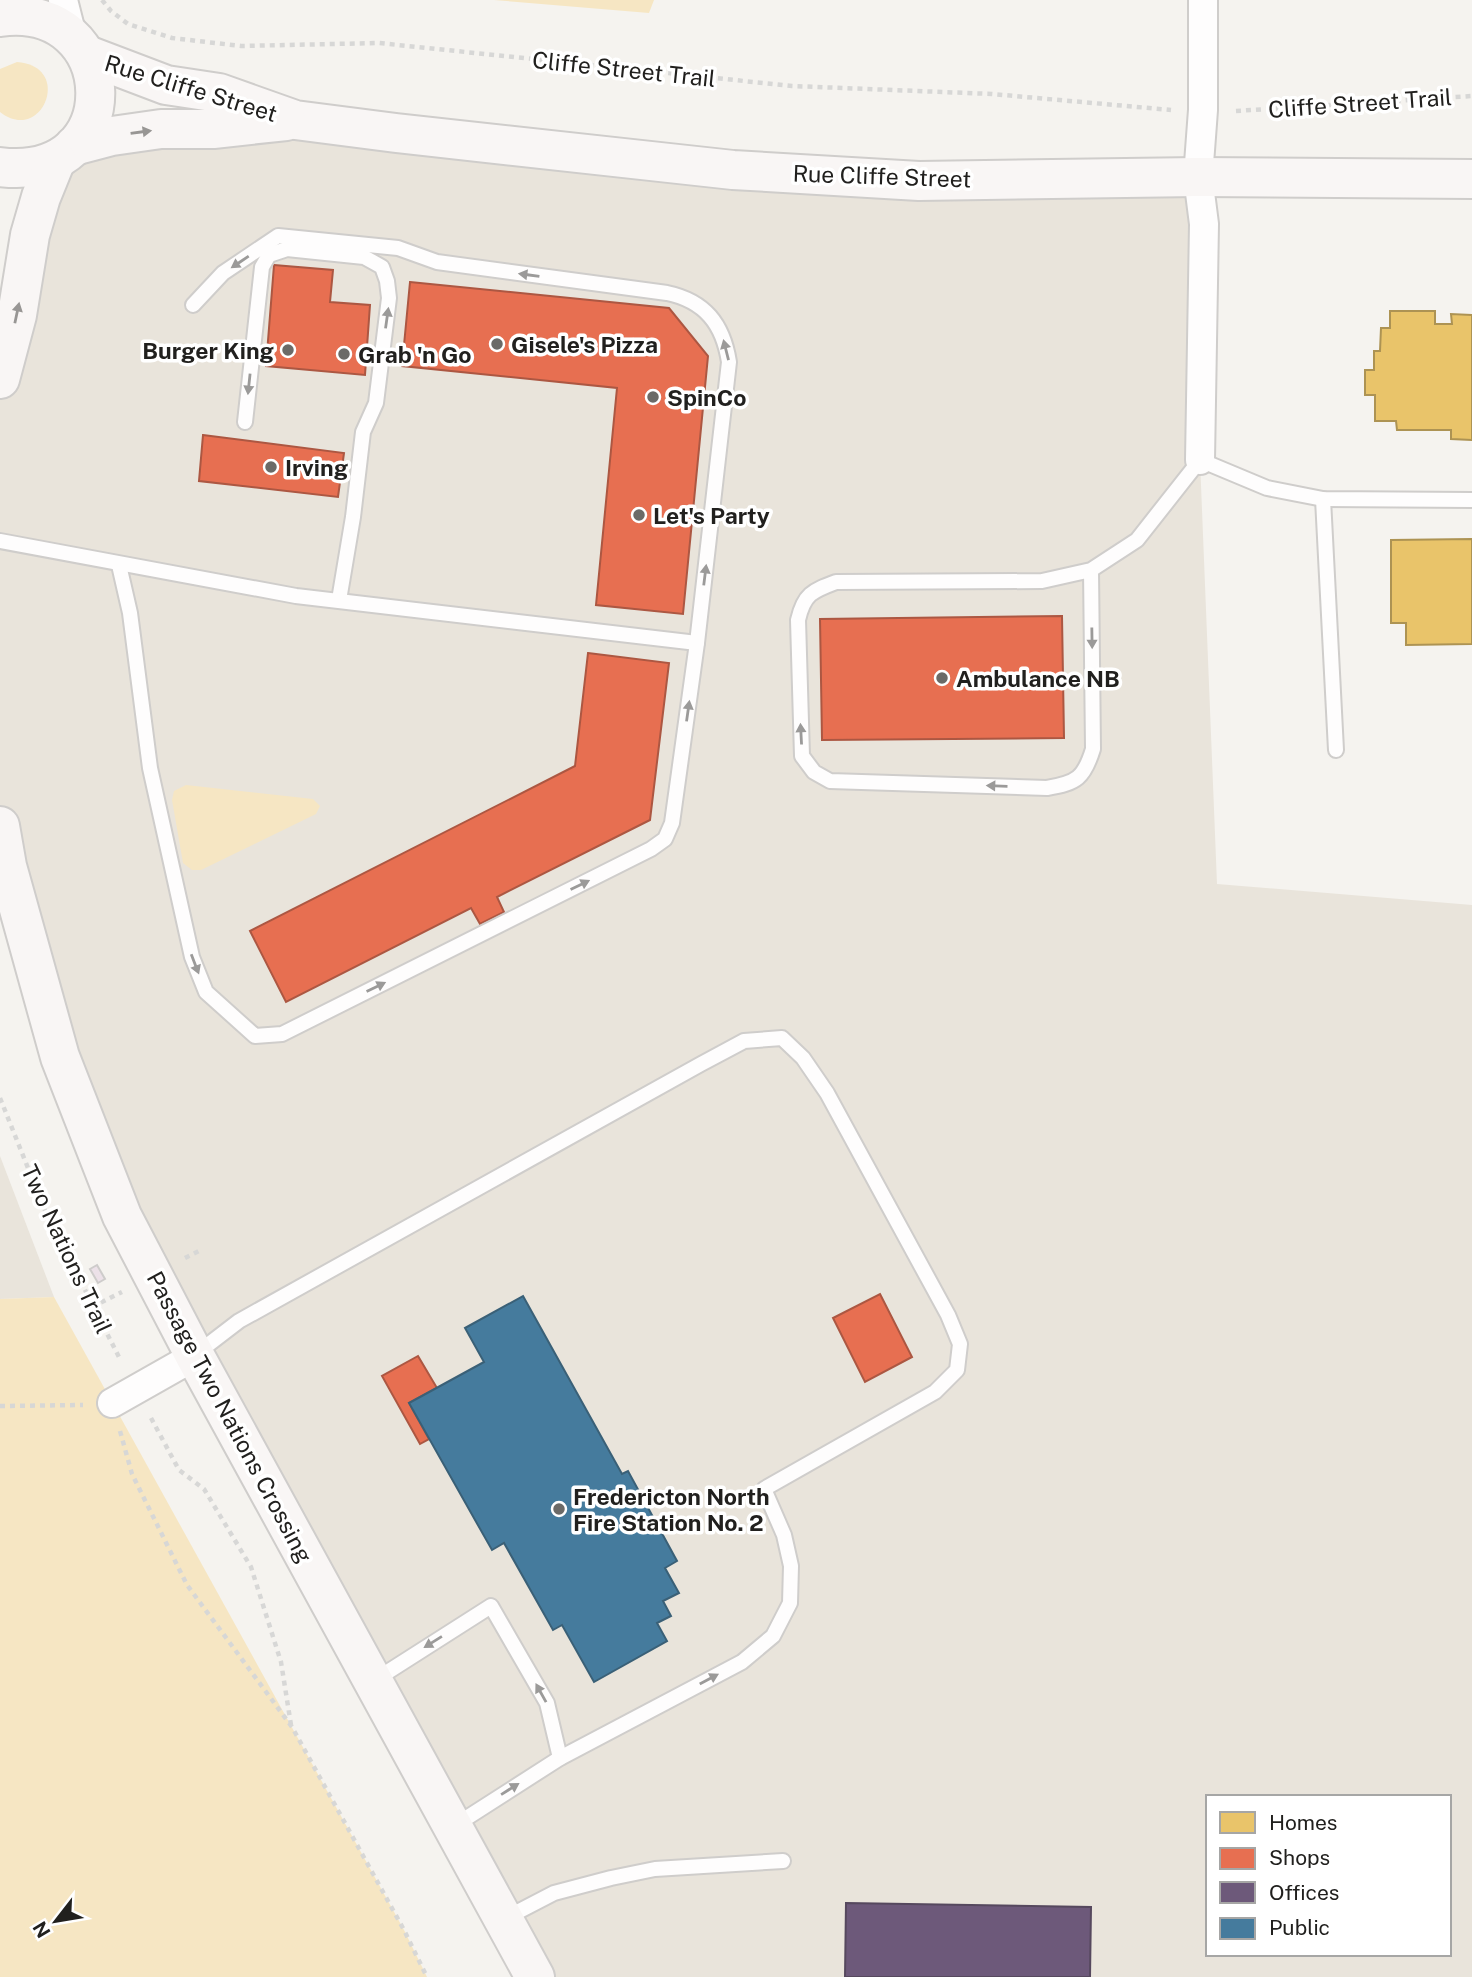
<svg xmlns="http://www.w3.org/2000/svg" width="1472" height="1977" viewBox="0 0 1472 1977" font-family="'Public Sans',sans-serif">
<rect width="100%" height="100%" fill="#f5f3ef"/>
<g fill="#e9e4db" fill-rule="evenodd">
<path d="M396 133 1198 177 1200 460 1217 884 1472 905V1977H535L154 1276 0 826V379L74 146ZM1208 1797H1449V1954H1208Z"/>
<polygon points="0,1156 54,1297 0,1299"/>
</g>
<g fill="#f6e6c3">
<polygon points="494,0 654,0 649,13"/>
<path d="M17 62C74 66 42 145 0 112V69Z"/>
<polygon points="186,785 313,799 320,806 316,814 201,870 192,870 183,863 172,800 174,791"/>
<polygon points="54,1297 404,1930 427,1977 0,1977 0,1299"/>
</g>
<g fill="#e9c46a" stroke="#ad9353" stroke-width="2">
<polygon points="1390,311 1435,311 1435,324 1452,324 1451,314 1472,315 1472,440 1451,439 1451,430 1397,430 1396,421 1375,421 1375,395 1365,395 1365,370 1374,370 1374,351 1380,351 1381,328 1390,328"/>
<polygon points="1472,539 1472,644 1406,645 1406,623 1391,623 1391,540"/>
</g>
<g fill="#e76f51" stroke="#ac5742" stroke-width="2">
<polygon points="274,265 333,270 330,302 370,305 365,375 266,366"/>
<polygon points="410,282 669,308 708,356 683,614 596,605 617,388 402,366"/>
<polygon points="203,435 344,453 338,497 199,481"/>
<polygon points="1062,616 1064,738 822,740 820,619"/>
<polygon points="588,653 669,663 650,820 497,897 504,912 480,924 471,908 286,1002 250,931 575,766"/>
<polygon points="880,1294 912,1357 865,1382 833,1318"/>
<polygon points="418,1356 437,1388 409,1403 429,1439 420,1444 382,1376"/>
</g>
<polygon fill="#6d597a" stroke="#56485e" stroke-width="2" points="846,1903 1091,1907 1090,1977 845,1977"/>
<polygon fill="#457b9d" stroke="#3a6077" stroke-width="2" points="523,1296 622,1474 628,1471 677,1561 665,1568 679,1593 663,1601 671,1616 657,1623 667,1641 594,1682 562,1625 553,1630 504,1543 492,1550 409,1403 484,1362 465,1328"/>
<polygon fill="#ece1e8" stroke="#cecccb" stroke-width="2" points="97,1265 105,1279 98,1283 90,1269"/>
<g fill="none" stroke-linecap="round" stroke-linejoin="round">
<defs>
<g id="service">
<polyline points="245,422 262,267 269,255 287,249 364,257 382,267 387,281 389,298 376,403 363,432 353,517 339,600"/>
<polyline points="1323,499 1336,750"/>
<polyline points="0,541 296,596 697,643"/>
<path d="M119 565 130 613 150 768 192 957 206 992 255 1036 282 1034 651 849 665 839 672 823 697 643 729 362C723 324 705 301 667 293L437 262 398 248 278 236 223 273 193 305"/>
<path d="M1091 570 1093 749C1084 778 1077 783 1047 788L830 781 814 772 802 756 798 620C804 594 812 591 836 582L1042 581 1091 570 1137 540 1200 460 1267 488 1323 499 1472 500"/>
<polyline points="196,1354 239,1321 701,1064 744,1041 782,1038 803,1058 827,1093 948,1315 960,1344 957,1370 935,1392 764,1489 784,1535 791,1566 790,1603 773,1636 742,1662 560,1758 454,1826"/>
<polyline points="375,1680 491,1606 547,1703 560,1758"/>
<polyline points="504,1919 554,1893 611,1878 655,1869 783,1861"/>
</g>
<g id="minor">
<polyline points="63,0 72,36"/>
<polyline points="1200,460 1204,224 1198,177 1203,110 1203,0"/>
<polyline points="112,1403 195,1356"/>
</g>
<g id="secondary">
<path d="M0 17C123 0 131 183 0 167"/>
<polyline points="87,55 166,85 219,93 295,120 396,133 733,170 919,181 1198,177 1472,179"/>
<polyline points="74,146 112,136 161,129 213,129 286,121"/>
<polyline points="0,379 17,315 30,235 41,197 56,160"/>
<polyline points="0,826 7,866 60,1057 122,1216 195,1356 535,1977"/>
</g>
</defs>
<use href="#service" stroke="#cfcdcb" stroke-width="18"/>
<use href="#minor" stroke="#cfcdcb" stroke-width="32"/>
<use href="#secondary" stroke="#cfcdcb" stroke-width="42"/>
<g stroke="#d7d7d6" stroke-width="4.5" stroke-dasharray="5 5" stroke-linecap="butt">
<polyline points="102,0 111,11 128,24 172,38 241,46 379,43 792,86 992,94 1171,110"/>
<polyline points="1236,111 1472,96"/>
<polyline points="0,1098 46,1213 121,1361"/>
<polyline points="185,1258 201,1250"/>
<polyline points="92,1307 122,1292"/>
<polyline points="0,1406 83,1405"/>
<polyline points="151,1418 179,1470 204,1489 251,1567 281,1662 291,1725"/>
<polyline points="120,1431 132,1474 187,1585 292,1727 404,1930 427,1977"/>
</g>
<use href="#service" stroke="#fefdfd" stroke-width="14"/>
<use href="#minor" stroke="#fefdfd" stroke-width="28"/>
<use href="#secondary" stroke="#f9f6f5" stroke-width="38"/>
</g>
<defs><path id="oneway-solid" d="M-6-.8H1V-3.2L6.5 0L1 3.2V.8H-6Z" transform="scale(1.75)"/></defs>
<g fill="#989694">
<use href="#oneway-solid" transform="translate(141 132) rotate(-8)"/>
<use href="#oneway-solid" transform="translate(17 313) rotate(-78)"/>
</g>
<g fill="#9b9a99">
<use href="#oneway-solid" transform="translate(240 262) rotate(146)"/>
<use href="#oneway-solid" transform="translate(529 275) rotate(-172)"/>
<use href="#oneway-solid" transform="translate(387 318) rotate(-82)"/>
<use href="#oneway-solid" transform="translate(726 350) rotate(-104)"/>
<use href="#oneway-solid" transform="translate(249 384) rotate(96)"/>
<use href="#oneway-solid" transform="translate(705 575) rotate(-83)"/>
<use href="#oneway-solid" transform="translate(1092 638) rotate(89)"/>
<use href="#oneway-solid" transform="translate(688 711) rotate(-82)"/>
<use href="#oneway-solid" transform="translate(801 734) rotate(-93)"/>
<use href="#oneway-solid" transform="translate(997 786) rotate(-178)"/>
<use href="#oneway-solid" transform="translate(580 885) rotate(-26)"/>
<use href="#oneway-solid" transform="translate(195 964) rotate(69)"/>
<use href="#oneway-solid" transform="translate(376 987) rotate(-26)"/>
<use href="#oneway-solid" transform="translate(433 1642) rotate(148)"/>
<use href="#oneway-solid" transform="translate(709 1679) rotate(-28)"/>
<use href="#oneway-solid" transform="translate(541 1693) rotate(-119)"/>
<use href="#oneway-solid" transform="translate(510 1789) rotate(-32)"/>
</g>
<g fill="#6b6a67" stroke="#fff" stroke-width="2.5">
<circle cx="497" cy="344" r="7"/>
<circle cx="288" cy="350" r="7"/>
<circle cx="344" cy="354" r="7"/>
<circle cx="653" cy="397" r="7"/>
<circle cx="271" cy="467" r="7"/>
<circle cx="639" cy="515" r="7"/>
<circle cx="942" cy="678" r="7"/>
<circle cx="559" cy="1509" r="7"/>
</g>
<g text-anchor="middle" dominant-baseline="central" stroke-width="7" stroke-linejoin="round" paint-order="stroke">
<g font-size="23" fill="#21201e" stroke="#fff">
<text transform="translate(624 69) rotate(6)">Cliffe Street Trail</text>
<text transform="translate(191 88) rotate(17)">Rue Cliffe Street</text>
<text transform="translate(1360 103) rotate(-4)">Cliffe Street Trail</text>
<text transform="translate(882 176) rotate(2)">Rue Cliffe Street</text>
<text transform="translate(67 1249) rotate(65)">Two Nations Trail</text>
<text transform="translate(230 1417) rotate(62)">Passage Two Nations Crossing</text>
</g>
<g font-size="23" font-weight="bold" fill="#21201e" stroke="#fff" text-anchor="start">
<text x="511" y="344">Gisele's Pizza</text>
<text x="274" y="350" text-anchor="end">Burger King</text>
<text x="358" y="354">Grab 'n Go</text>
<text x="667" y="397">SpinCo</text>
<text x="285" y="467">Irving</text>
<text x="653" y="515">Let's Party</text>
<text x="956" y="678">Ambulance NB</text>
<text x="573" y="1496">Fredericton North<tspan x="573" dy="26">Fire Station No. 2</tspan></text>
</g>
</g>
<rect x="1206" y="1795" width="245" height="161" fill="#ffffff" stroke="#a6a6a5" stroke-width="2"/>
<rect x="1220" y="1812" width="35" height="21" fill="#e9c46a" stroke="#a6a6a5" stroke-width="2"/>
<text x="1269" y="1830" font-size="21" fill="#21201e">Homes</text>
<rect x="1220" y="1848" width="35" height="21" fill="#e76f51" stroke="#a6a6a5" stroke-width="2"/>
<text x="1269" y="1865" font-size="21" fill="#21201e">Shops</text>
<rect x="1220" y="1882" width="35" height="21" fill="#6d597a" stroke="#a6a6a5" stroke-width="2"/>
<text x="1269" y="1900" font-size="21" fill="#21201e">Offices</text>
<rect x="1220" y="1918" width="35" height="21" fill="#457b9d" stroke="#a6a6a5" stroke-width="2"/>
<text x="1269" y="1935" font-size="21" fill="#21201e">Public</text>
<g transform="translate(56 1921) rotate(239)" stroke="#ffffff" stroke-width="5" paint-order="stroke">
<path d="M0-5L12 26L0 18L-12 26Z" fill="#21201e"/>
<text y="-10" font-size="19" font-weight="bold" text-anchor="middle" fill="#21201e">N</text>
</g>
</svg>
